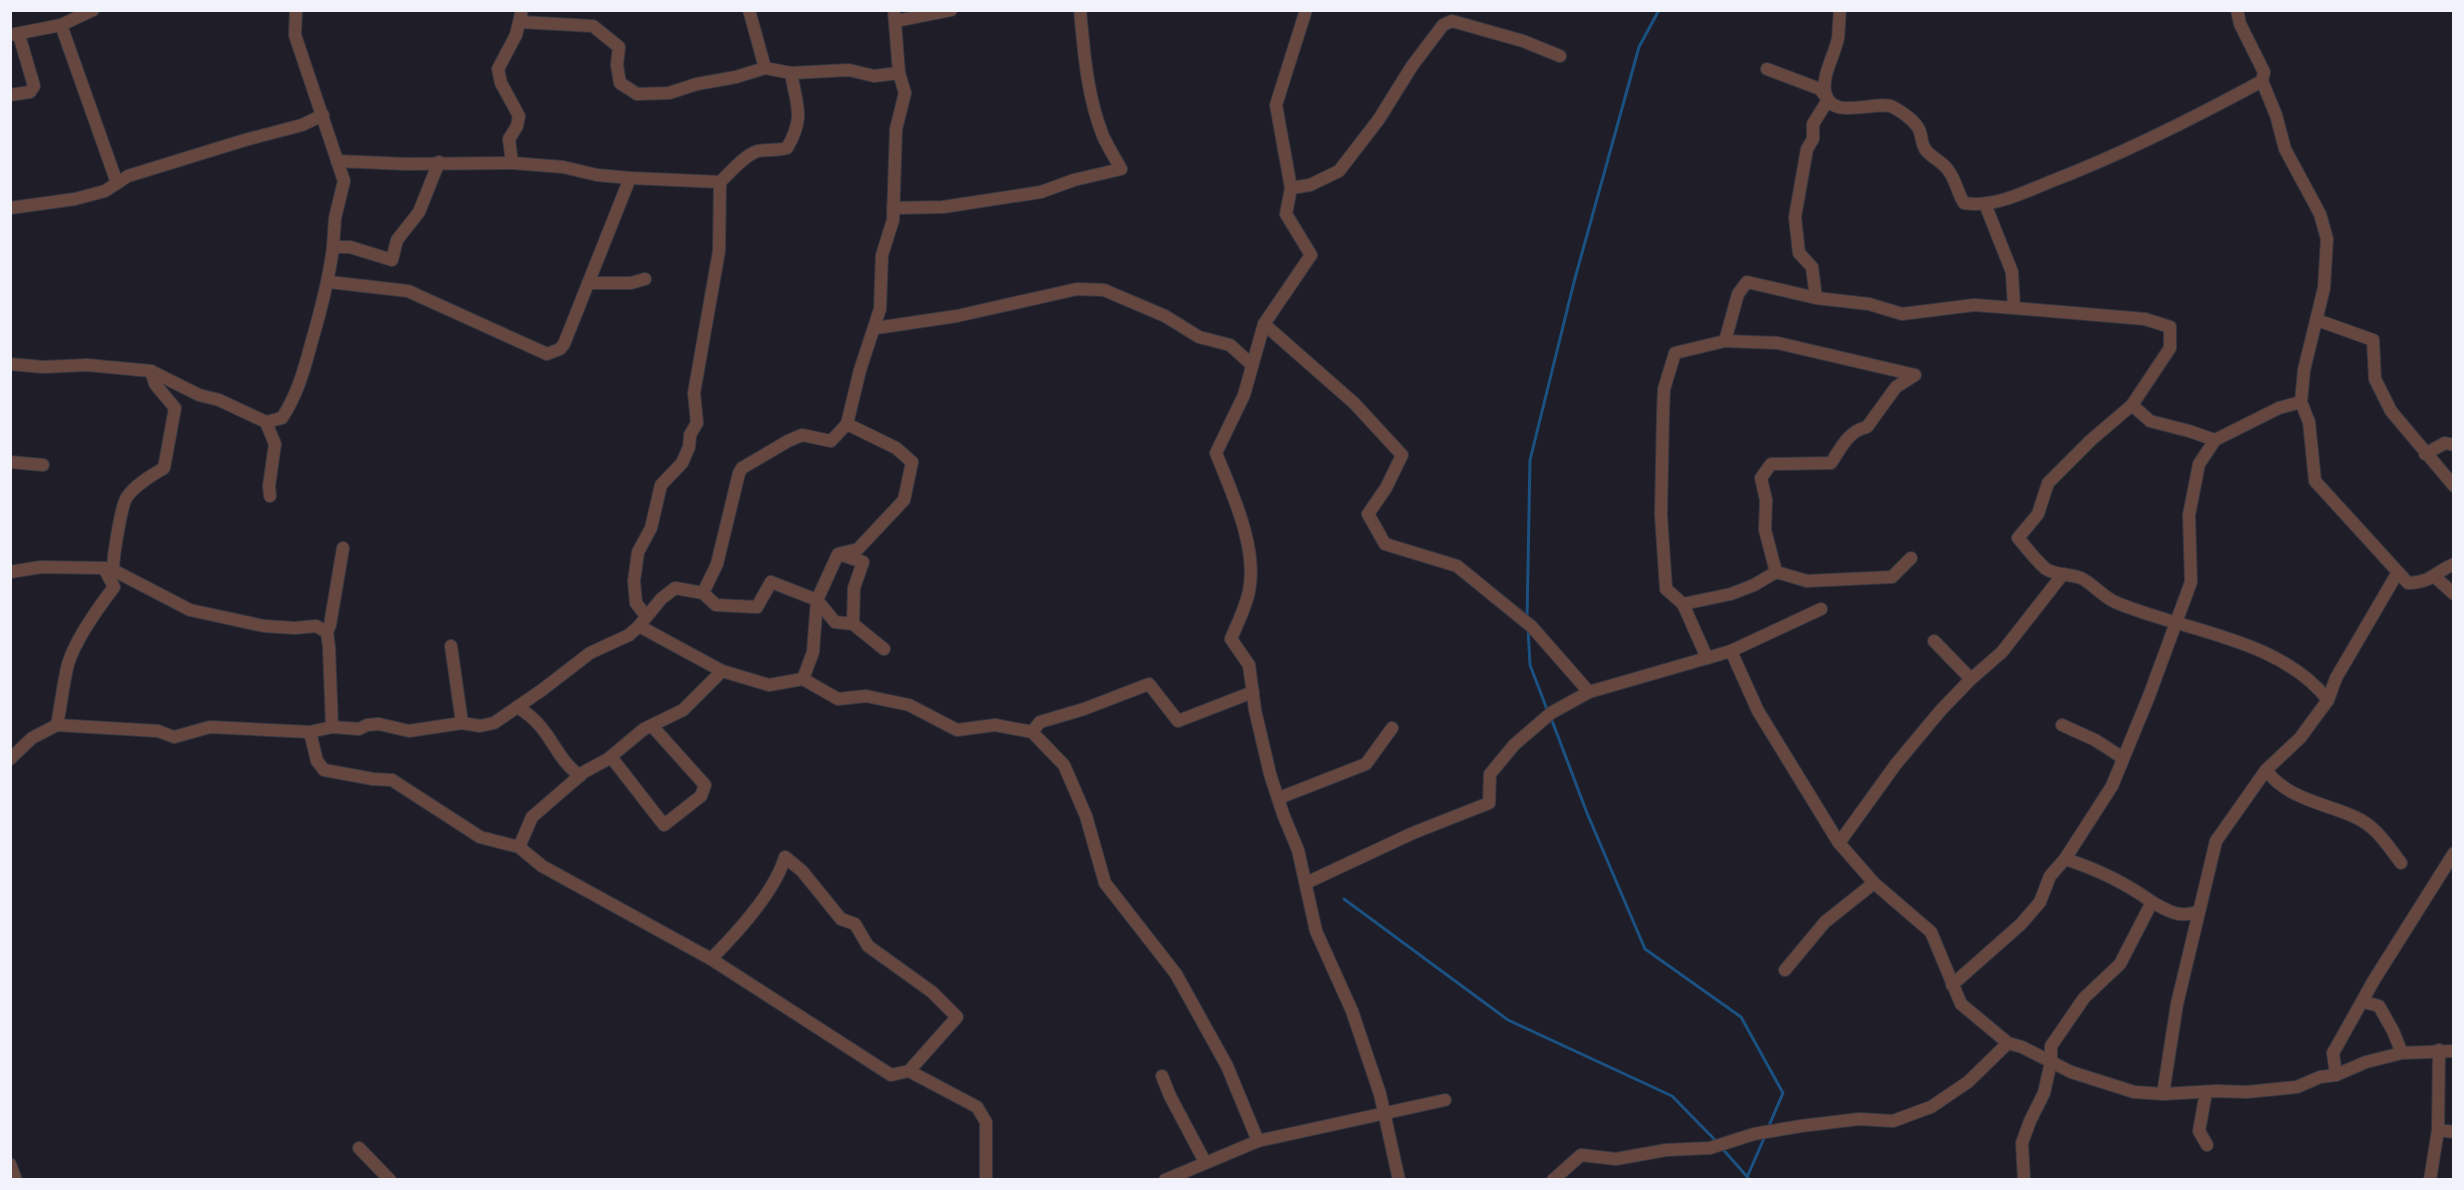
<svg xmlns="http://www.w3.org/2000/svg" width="2464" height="1190" viewBox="0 0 2464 1190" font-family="Montserrat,sans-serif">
<rect width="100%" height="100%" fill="#1e1d28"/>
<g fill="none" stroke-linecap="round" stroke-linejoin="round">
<g stroke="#1b5181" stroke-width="3">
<polyline points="1527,619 1530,460 1574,282 1639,47 1659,10"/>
<polyline points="1528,629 1530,665 1548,712"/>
<polyline points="1551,718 1587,813 1645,949 1741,1017 1783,1093 1768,1128"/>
<polyline points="1344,899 1508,1020 1672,1096 1717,1142"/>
<polyline points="1721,1147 1750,1180"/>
<polyline points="1748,1175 1765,1136"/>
</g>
<defs>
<g id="minor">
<polyline points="296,10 295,35 344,181 335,218 333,247 350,247 392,260 397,240 419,212 439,162"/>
<polyline points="749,10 765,68 791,73 849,70 874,76 899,73"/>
<path d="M1306 10 1276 105 1291 188 1286 214 1311 255 1264 324 1244 395 1216 453C1232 493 1258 548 1249 591 1246 607 1237 624 1231 639L1249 665 1255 710 1270 774 1283 814 1298 850 1316 931 1352 1011 1380 1094 1399 1180"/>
<path d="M1840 10C1839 20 1839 29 1838 38 1835 54 1822 75 1825 91 1829 123 1877 99 1893 107 1902 112 1917 122 1920 132 1922 138 1921 142 1925 149 1930 157 1942 161 1948 170 1956 180 1957 192 1964 203 1995 208 2024 192 2052 181 2125 153 2194 118 2262 81"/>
<path d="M2237 10 2240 24 2264 72 2262 81 2276 115 2285 149 2320 214 2327 239 2324 288 2304 370 2301 402 2309 422 2315 481 2408 583C2433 582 2433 573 2454 564"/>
<polyline points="896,21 951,10"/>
<polyline points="520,22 593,26 619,47 617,65 620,83 637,94 669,93 697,84 736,77 765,68"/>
<polyline points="61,25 117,183"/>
<polyline points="10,35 61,25 93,10"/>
<polyline points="1767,69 1820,89 1828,100 1813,124 1813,139 1807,149 1795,217 1799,253 1812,267 1816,298"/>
<polyline points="10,95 30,92 34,86 19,35"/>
<path d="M337 161 406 164 512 163 563 167 597 175 630 178 720 182C730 173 744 155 758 151 766 149 776 151 787 148 805 117 797 107 791 73"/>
<polyline points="512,163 509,139 517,126 519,116 501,83 498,69 516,35 522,10"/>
<polyline points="1291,188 1310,185 1339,171 1379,119 1412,66 1443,25 1452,21 1523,41 1560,56"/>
<polyline points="1985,204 2012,272 2014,308 2145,319 2170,327 2170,348 2132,405 2150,421 2189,431 2215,440"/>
<polyline points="10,208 75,199 105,191 128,176 245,140 302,125 323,115"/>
<path d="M893 208 943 207 1041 192 1074 180 1121 169C1115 158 1108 147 1103 136 1087 96 1084 52 1080 10"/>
<polyline points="329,282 408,291 547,354 560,349 564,344 630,178"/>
<polyline points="588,283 631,283 645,279"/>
<polyline points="2014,308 1974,305 1902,314 1869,304 1816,298 1747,282 1738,294 1725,341 1675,353 1664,389 1663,413 1661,515 1666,589 1683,604 1707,658 1731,651 1758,711 1839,843 1874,883 1931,932 1961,1004 2008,1043 2022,1047 2071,1072 2134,1092 2163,1094 2217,1091 2247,1092 2297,1087 2320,1077 2336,1075 2366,1062 2402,1053 2454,1051"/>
<polyline points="2317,320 2373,340 2375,379 2391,411 2454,486"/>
<polyline points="1264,324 1354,403 1402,455 1386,488 1368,514 1385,544 1457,566 1532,627 1589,692"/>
<polyline points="876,328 957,316 1077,289 1104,290 1165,316 1199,337 1230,345 1252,365"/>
<path d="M1725 341 1778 343 1915 375 1896 387 1867 427C1848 431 1841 448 1831 463L1771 464 1761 478 1766 500 1765 530 1776 572 1807 581 1892 577 1911 558"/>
<polyline points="10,364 43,367 87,365 151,371 199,395 219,400 266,422 275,444 269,486 270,496"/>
<path d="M2132 405 2091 440 2048 483 2038 514 2018 538C2027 548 2035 560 2046 569 2055 575 2070 574 2081 578 2093 584 2102 596 2115 602 2182 631 2280 638 2328 700"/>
<path d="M266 422 282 418C299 392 305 366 313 337 322 306 329 279 333 247"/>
<polyline points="2425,454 2445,443 2454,445"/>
<polyline points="10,462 43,465"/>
<polyline points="839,554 863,562 854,588 853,624"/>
<polyline points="113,570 190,610 264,626 295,628 316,626 327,632 329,647 332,727"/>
<path d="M10 572 41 567 104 568 113 570C113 558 121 505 127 497 135 485 152 475 164 468L175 408 155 384 151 371"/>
<polyline points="2435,577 2454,594"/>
<polyline points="703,593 717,564 739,473 742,468 788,441 802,435 831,441 847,424 860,370 880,309 882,255 893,220 896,129 905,93 899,73 894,10"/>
<polyline points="1683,604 1731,594 1754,585 1776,572"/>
<polyline points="646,616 636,603 634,581 638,552 651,528 661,485 682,463 689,447 690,435 697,423 694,393 719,251 720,182"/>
<polyline points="639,626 722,671 769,685 803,679 838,699 866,696 909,705 957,730 995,725 1032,732 1064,765 1086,816 1105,883 1176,974 1227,1066 1258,1141"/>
<polyline points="327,632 330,625 343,548"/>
<polyline points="1934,641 1971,679"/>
<polyline points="451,646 462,723"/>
<polyline points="1731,651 1821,609"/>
<polyline points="803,679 813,652 817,600 838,554 858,549 904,500 912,462 896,448 847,424"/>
<path d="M517 707C552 727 552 755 580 776"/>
<path d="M57 725C61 705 63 684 68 664 76 638 98 608 114 587L104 568"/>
<polyline points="2062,725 2095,740 2123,758"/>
<path d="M310 732 317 761 324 770 373 779 392 780 480 837 519 847 542 866 711 959 891 1075 909 1071 957 1017 932 992 868 946 855 924 841 919 802 871 785 857C775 891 736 934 711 959"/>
<polyline points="1032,732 1040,722 1084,709 1149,684 1178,721 1253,692"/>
<polyline points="611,757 664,825 701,796 705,785 652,726"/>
<polyline points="10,759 32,738 57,725 158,731 174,737 210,727 310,732 332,727 359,729 367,725 379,724 409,731 462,723 480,726 494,723 542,690 590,653 629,635 639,626 661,599 675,588 703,593 716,605 757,607 771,582 817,600 835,622 853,624 884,649"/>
<path d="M2266 770C2287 799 2324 803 2355 817 2377 827 2387 845 2401 863"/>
<polyline points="1279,798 1366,764 1392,728"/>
<polyline points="1839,843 1896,764 1941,710 1971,679 2002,652 2063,574"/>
<polyline points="519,847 532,817 584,772 608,759 644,729 683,710 722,671"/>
<path d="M2065 859C2097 869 2124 882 2152 902"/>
<polyline points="1306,883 1413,833 1489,803 1490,774 1514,745 1551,713 1589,692 1707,658"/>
<polyline points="1785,970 1825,922 1874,883"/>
<polyline points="1952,985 2021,924 2040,902 2050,876 2065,859 2112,786 2149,696 2191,582 2189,515 2199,464 2215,440 2279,408 2301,402"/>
<polyline points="2364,1002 2379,1006 2393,1031 2402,1053"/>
<polyline points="2439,1050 2438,1130 2454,1132"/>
<polyline points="909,1071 977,1107 986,1122 986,1180"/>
<polyline points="2336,1075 2333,1053 2374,980 2454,853"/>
<polyline points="1162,1076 1170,1096 1205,1162"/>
<polyline points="2206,1092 2199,1131 2207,1145"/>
<polyline points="2163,1094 2177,1004 2216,841 2266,770 2300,738 2328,700 2336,678 2398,572"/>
<polyline points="359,1148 390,1180"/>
<polyline points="10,1164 16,1180"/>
<polyline points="1165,1180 1258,1141 1445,1100"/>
<polyline points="1553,1180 1581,1155 1616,1159 1666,1150 1710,1148 1754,1134 1801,1126 1859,1119 1893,1121 1931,1107 1968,1082 2008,1043"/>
<path d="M2024 1180 2022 1143 2030 1121 2044 1093 2051 1062V1046L2084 998 2120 964 2152 902C2168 911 2179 918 2197 912"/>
<polyline points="2430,1180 2438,1130"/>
</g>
</defs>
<use href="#minor" stroke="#373741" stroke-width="14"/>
<use href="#minor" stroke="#654740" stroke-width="12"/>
</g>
<rect width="2464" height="1190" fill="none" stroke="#f2f2fa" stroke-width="24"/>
</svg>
